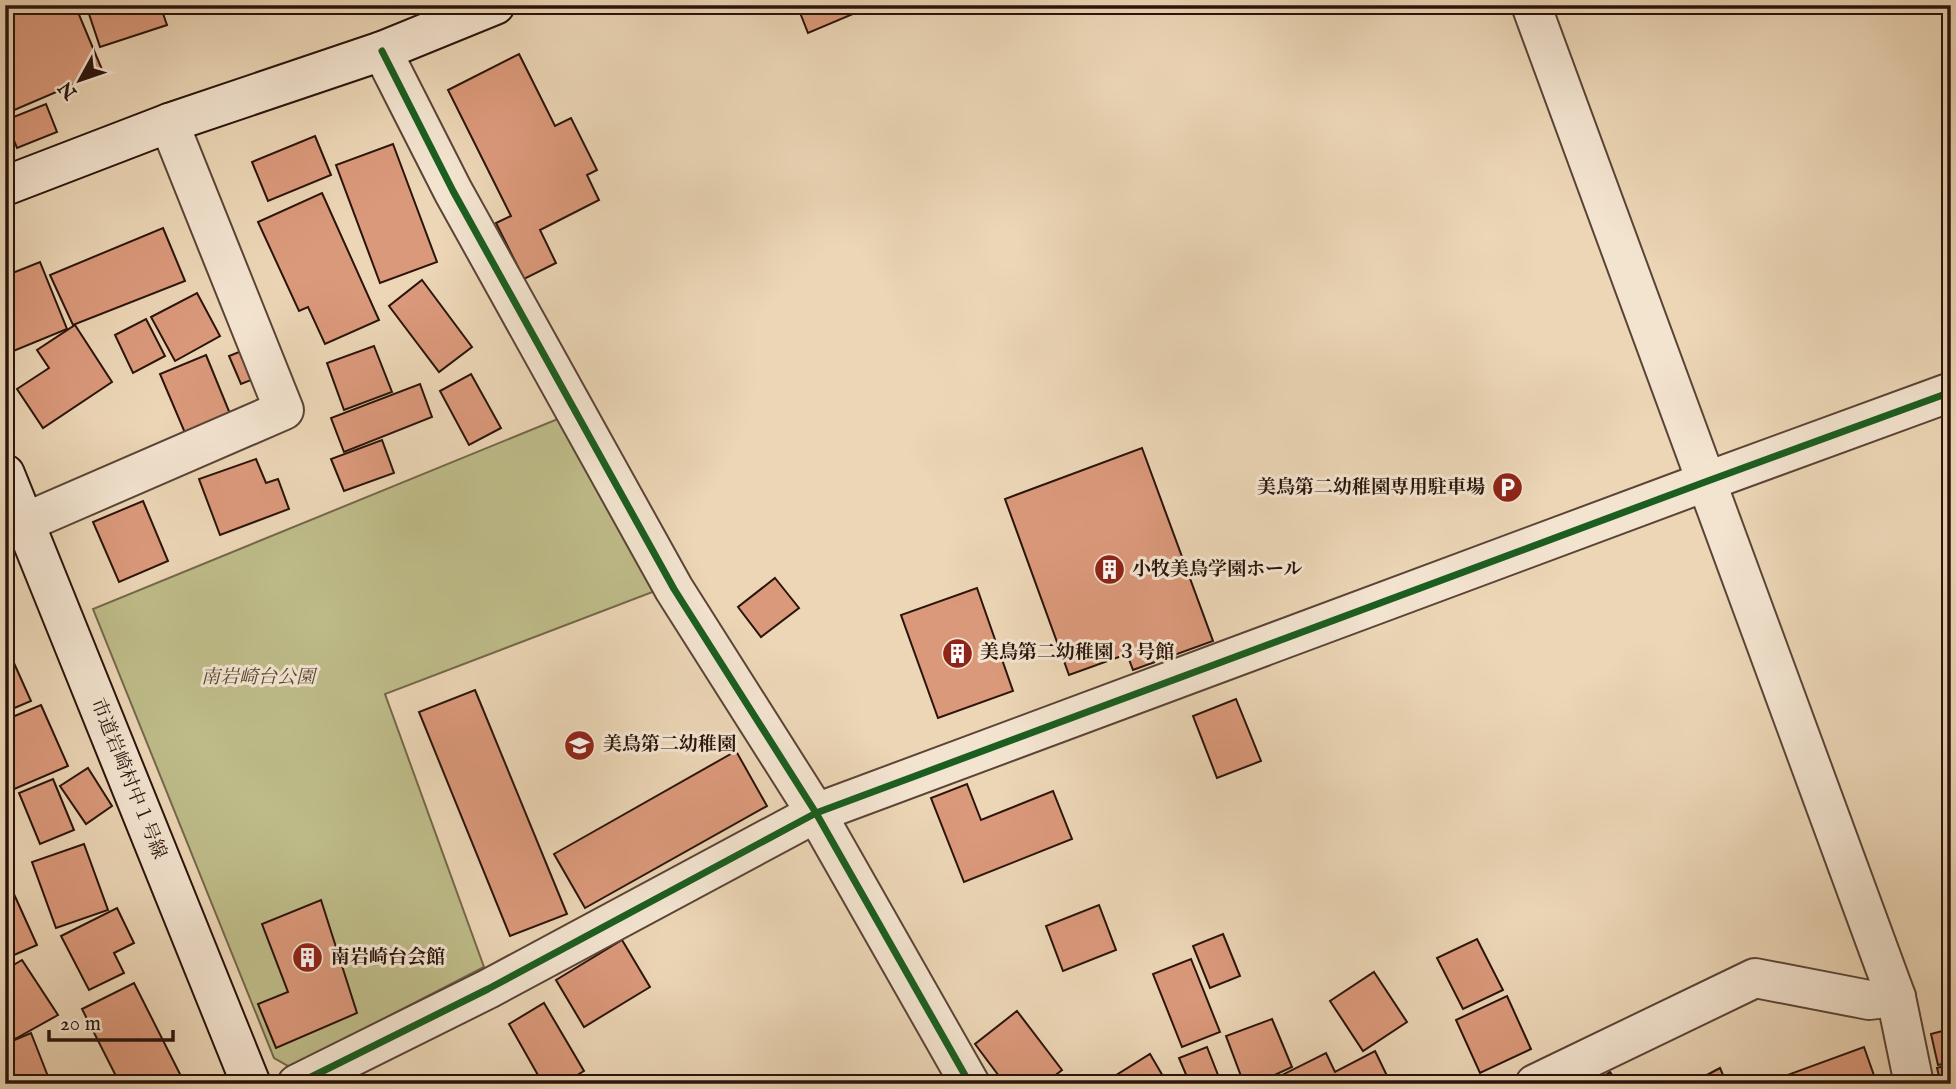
<svg xmlns="http://www.w3.org/2000/svg" width="1956" height="1089" viewBox="0 0 1956 1089" font-family="'IM FELL English','Noto Serif JP',serif">
<rect width="100%" height="100%" fill="#ecd6b6"/>
<filter id="stains"><feTurbulence type="fractalNoise" baseFrequency=".00286" numOctaves="4"/><feColorMatrix values="0 0 0 0 .2 0 0 0 0 .09 0 0 0 0 .02 0 0 0 .5 -.17"/></filter>
<radialGradient id="worn" r=".72"><stop offset=".6" stop-color="#630" stop-opacity="0"/><stop offset="1" stop-color="#630" stop-opacity=".3"/></radialGradient>
<polygon fill="#bebc89" stroke="#74684a" stroke-width="2" points="565,416 663,588 385,694 484,967 290,1067 274,1058 93,609"/>
<g fill="#db997b" stroke="#2a140b" stroke-width="2">
<polygon points="5,5 14,5 17,13 36,5 75,5 103,72 5,114"/>
<polygon points="86,5 160,5 167,25 100,47"/>
<polygon points="797,5 871,5 872,6 808,33"/>
<polygon points="519,54 555,126 571,118 597,170 587,175 599,200 540,230 556,263 524,279 496,223 511,216 448,90"/>
<polygon points="46,104 57,132 17,148 6,120"/>
<polygon points="315,136 331,175 268,201 252,162"/>
<polygon points="393,144 437,262 380,283 336,165"/>
<polygon points="322,193 379,320 325,344 308,307 299,311 258,222"/>
<polygon points="163,228 185,281 73,325 50,275"/>
<polygon points="40,262 67,329 11,352 5,338 5,276"/>
<polygon points="422,280 472,347 439,372 389,306"/>
<polygon points="197,293 220,336 175,361 151,317"/>
<polygon points="146,319 165,356 133,373 115,335"/>
<polygon points="75,325 112,382 43,428 17,389 49,368 37,350"/>
<polygon points="374,346 392,392 344,410 327,363"/>
<polygon points="249,348 261,376 241,384 229,356"/>
<polygon points="206,355 233,421 188,440 160,374"/>
<polygon points="471,374 501,428 469,445 440,391"/>
<polygon points="420,384 432,417 344,452 331,418"/>
<polygon points="382,440 394,473 344,491 331,459"/>
<polygon points="1142,448 1213,641 1133,670 1127,654 1069,675 1005,499"/>
<polygon points="256,459 266,483 278,479 289,509 220,535 199,479"/>
<polygon points="143,501 168,561 119,582 93,522"/>
<polygon points="775,578 799,608 761,637 738,607"/>
<polygon points="977,588 1013,691 938,718 901,615"/>
<polygon points="5,643 31,701 5,712"/>
<polygon points="475,690 567,914 510,936 419,712"/>
<polygon points="1236,699 1261,761 1217,778 1193,716"/>
<polygon points="41,705 68,766 5,793 5,720"/>
<polygon points="736,751 767,806 585,908 554,854"/>
<polygon points="88,768 112,806 86,824 60,786"/>
<polygon points="53,779 74,830 40,844 19,793"/>
<polygon points="967,784 981,820 1053,791 1072,839 964,882 931,798"/>
<polygon points="84,844 108,910 56,928 32,862"/>
<polygon points="13,892 37,945 5,959 5,895"/>
<polygon points="321,900 357,1013 276,1048 258,1004 288,992 262,924"/>
<polygon points="1099,905 1116,950 1063,971 1046,926"/>
<polygon points="117,908 134,943 114,953 124,973 89,990 61,936"/>
<polygon points="1223,934 1240,976 1210,988 1193,946"/>
<polygon points="1477,939 1503,990 1463,1009 1437,958"/>
<polygon points="622,940 650,987 584,1027 556,980"/>
<polygon points="1191,959 1220,1032 1182,1047 1153,974"/>
<polygon points="22,960 58,1015 15,1039 5,1023 5,970"/>
<polygon points="1374,972 1407,1022 1363,1051 1330,1001"/>
<polygon points="134,983 185,1084 120,1084 82,1009"/>
<polygon points="1507,996 1531,1049 1480,1073 1456,1020"/>
<polygon points="544,1003 584,1071 562,1084 543,1084 509,1024"/>
<polygon points="1017,1011 1062,1070 1044,1084 1005,1084 975,1044"/>
<polygon points="1272,1019 1292,1067 1255,1084 1244,1084 1226,1036"/>
<polygon points="1950,1029 1951,1062 1938,1065 1931,1034"/>
<polygon points="31,1033 49,1079 38,1084 12,1084 5,1068 5,1044"/>
<polygon points="1207,1047 1220,1080 1212,1084 1190,1084 1179,1058"/>
<polygon points="1864,1047 1877,1084 1776,1084 1774,1080"/>
<polygon points="1375,1051 1391,1084 1264,1084 1326,1053 1335,1072"/>
<polygon points="1150,1054 1167,1083 1102,1084"/>
<polygon points="1951,1064 1951,1084 1941,1084 1937,1068"/>
<polygon points="1720,1068 1727,1084 1690,1084"/>
<polygon points="1610,1072 1618,1084 1594,1084"/>
</g>
<g fill="none" stroke-linecap="round" stroke-linejoin="round">
<defs>
<g id="street">
<polyline points="1531,5 1896,997 1914,1084"/>
<polyline points="382,51 453,191 674,589 816,813 970,1084"/>
<polyline points="5,531 284,410 169,123"/>
<polyline points="297,1084 488,989 816,813 1705,482 1951,392"/>
<polyline points="1535,1084 1755,978 1869,1000 1896,997"/>
</g>
<g id="secondary">
<polyline points="5,186 169,123 382,51 495,5"/>
<polyline points="5,474 251,1084"/>
</g>
</defs>
<use href="#street" stroke="#5a4436" stroke-width="42"/>
<use href="#secondary" stroke="#2a140b" stroke-width="42"/>
<use href="#street" stroke="#f3e4d0" stroke-width="38"/>
<use href="#secondary" stroke="#f3e4d0" stroke-width="38"/>
<defs>
<g id="cycleway">
<polyline points="382,51 453,191 674,589 816,813 970,1084"/>
<polyline points="297,1084 488,989 816,813 1705,482 1951,392"/>
</g>
</defs>
<use href="#cycleway" stroke="#f3e4d0" stroke-width="11"/>
<use href="#cycleway" stroke="#1b5e20" stroke-width="7"/>
</g>
<defs>
<symbol id="parking-disc" viewBox="-11 -11 22 22"><circle r="9.5" fill="#8f2418" stroke="#f3e4d0"/><path d="M-3.5-5.5H1a3.5 3.5 0 0 1 0 7H-1V5.5H-3.5ZM-1-3.4V-.6H.8a1.4 1.4 0 0 0 0-2.8Z" fill="#fff"/></symbol>
<symbol id="building-disc" viewBox="-11 -11 22 22"><circle r="9.5" fill="#8f2418" stroke="#f3e4d0"/><path d="M-4-6H4V6H1V3H-1V6H-4ZM-2.5-4.3h1.7v1.8h-1.7ZM.8-4.3h1.7v1.8H.8ZM-2.5-1h1.7V.8h-1.7ZM.8-1h1.7V.8H.8Z" fill="#fff"/></symbol>
<symbol id="school-disc" viewBox="-11 -11 22 22"><circle r="9.5" fill="#8f2418" stroke="#f3e4d0"/><path d="M0-5L7-2L0 1L-7-2ZM-4 1L0 2.5L4 1V4Q0 6-4 4Z" fill="#fff"/></symbol>
</defs>
<g fill-rule="evenodd">
<use href="#parking-disc" x="1490" y="470" width="35" height="35"/>
<use href="#building-disc" x="1092" y="552" width="35" height="35"/>
<use href="#building-disc" x="940" y="636" width="35" height="35"/>
<use href="#school-disc" x="562" y="728" width="35" height="35"/>
<use href="#building-disc" x="290" y="940" width="35" height="35"/>
</g>
<g text-anchor="middle" dominant-baseline="central" stroke-width="6" stroke-linejoin="round" paint-order="stroke">
<g font-size="19" font-weight="bold" fill="#2a140b" stroke="#f3e4d0" text-anchor="start">
<text x="1485" y="488" text-anchor="end">美鳥第二幼稚園専用駐車場</text>
<text x="1132" y="570">小牧美鳥学園ホール</text>
<text x="980" y="653">美鳥第二幼稚園 ３号館</text>
<text x="603" y="745">美鳥第二幼稚園</text>
<text x="331" y="958">南岩崎台会館</text>
</g>
<g font-size="19" font-style="italic" fill="#564631" stroke="#f3e4d0">
<text x="258" y="678">南岩崎台公園</text>
</g>
<g font-size="19" fill="#2a140b" stroke="#f3e4d0">
<text transform="translate(128 779) rotate(68)">市道岩崎村中１号線</text>
</g>
</g>
<rect width="1956" height="1089" fill="none" stroke="#ecd6b6" stroke-width="28"/>
<rect x="7" y="7" width="1942" height="1075" fill="none" stroke="#2a140b" stroke-width="3.5"/>
<rect x="14" y="14" width="1928" height="1061" fill="none" stroke="#2a140b" stroke-width="2"/>
<g transform="translate(80 80) rotate(230)" stroke="#f3e4d0" stroke-width="5" paint-order="stroke">
<path d="M0-5L12 26L0 18L-12 26Z" fill="#2a140b"/>
<text y="-10" font-size="19" font-weight="bold" text-anchor="middle" fill="#2a140b">N</text>
</g>
<path d="M49 1030v10h124v-10" fill="none" stroke="#2a140b" stroke-width="3.5"/>
<text x="60" y="1030" font-size="21" fill="#2a140b" stroke="#f3e4d0" stroke-width="5" paint-order="stroke">20 m</text>
<rect width="100%" height="100%" filter="url(#stains)"/>
<rect width="100%" height="100%" fill="url(#worn)"/>
</svg>
